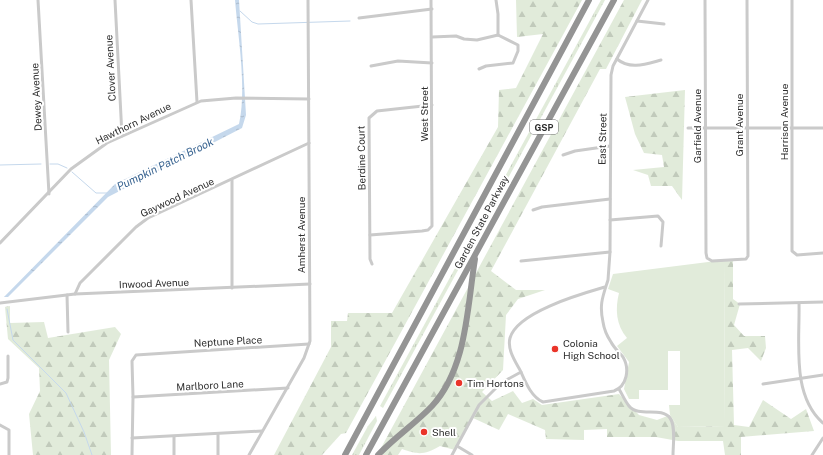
<svg xmlns="http://www.w3.org/2000/svg" width="823" height="455" viewBox="0 0 823 455" font-family="'Public Sans',sans-serif">
<defs>
<pattern id="grass-tufts" width="24" height="20" patternUnits="userSpaceOnUse"><rect width="24" height="20" fill="#e1ebda"/><path d="M3 7l-1-3M5 7V3M7 7l1-3M15 17l-1-3M17 17v-4M19 17l1-3" fill="none" stroke="#c1cabb"/></pattern>
<pattern id="forest-firs" width="22" height="20" patternUnits="userSpaceOnUse"><rect width="22" height="20" fill="#e1ebda"/><path d="M5 1l3.5 6h-7zM16 11l3.5 6h-7z" fill="#c1cabb"/></pattern>
<pattern id="water-ripples" width="26" height="14" patternUnits="userSpaceOnUse"><rect width="26" height="14" fill="#c5d8ec"/><path d="M2 4q2-2 4 0t4 0M15 11q2-2 4 0t4 0" fill="none" stroke="#aabacb"/></pattern>
</defs>
<rect width="100%" height="100%" fill="#fff"/>
<g fill="url(#grass-tufts)">
<polygon points="601,0 605,0 383,408 380,406"/>
<polygon points="376,416 377,421 359,455 352,455 368,426"/>
</g>
<g fill="url(#forest-firs)">
<polygon points="516,0 582,0 346,433 341,434 322,455 274,455 331,347 331,321 347,321 348,313 392,313 498,127 499,90 516,88 543,34 517,37"/>
<path d="M624 0H642L606 69H600L491 271 516 290H545L518 299 506 315 503 370 482 392 492 401 513 391 522 403 533 399 542 405 619 394 639 415 657 420 670 415 678 427 725 426 724 260H733V299L740 304 734 325 744 336H765L766 348 761 361 748 348 732 350 734 425 749 427 763 400 791 419 806 409 814 431 741 437V455H725L723 441H678L656 437H607V429L584 430V440L546 439 545 430 508 414 499 430 473 418 455 450 440 446C424 455 419 455 402 449L398 455H383L381 448Z"/>
<polygon points="685,90 682,200 672,186 651,186 648,175 633,170 664,167 662,155 644,153 635,134 625,97"/>
<polygon points="10,306 10,323 44,322 48,338 115,327 121,334 109,360 111,455 33,455 29,414 40,391 39,368 8,339 5,307"/>
</g>
<path fill="#e1ebda" d="M724 260 725 426 678 427 670 415 669 405H680V351H668V390H639V399H629L624 389 629 362 617 346 627 338C616 325 615 309 619 293L608 289 613 274Z"/>
<path fill="url(#water-ripples)" d="M235 0H239L246 115 242 128 108 197 8 297H4L115 184 239 124C247 88 238 37 235 0Z"/>
<g fill="none" stroke-linecap="round" stroke-linejoin="round">
<g stroke="#c5d8ec" stroke-width="1">
<polyline points="240,11 252,22 258,24 350,21"/>
<polyline points="50,164 58,164 67,168"/>
<polyline points="0,165 41,164"/>
<polyline points="72,172 96,193 107,193"/>
<polyline points="7,309 13,340 66,393 84,432 92,455"/>
</g>
<g stroke="#cacaca" stroke-width="3">
<polyline points="38,0 49,194"/>
<polyline points="115,0 122,136"/>
<polyline points="191,0 197,102"/>
<polyline points="496,0 498,14 498,35"/>
<polyline points="705,0 706,253 707,258 712,261 746,259 748,256 747,0"/>
<polyline points="792,0 792,251 797,255 823,253"/>
<polyline points="359,18 432,9"/>
<polyline points="637,21 664,24"/>
<polyline points="432,37 456,36 464,39 477,40 498,35"/>
<path d="M617 59C630 70 646 64 661 60"/>
<polyline points="371,66 398,61 432,63"/>
<polyline points="479,69 486,66 513,63 518,51 518,45 498,35"/>
<polyline points="688,128 823,128"/>
<polyline points="563,155 575,151 610,146"/>
<polyline points="533,210 542,207 610,199"/>
<polyline points="610,220 658,216 663,222 661,246"/>
<polyline points="370,235 422,231 428,230 432,226 431,0"/>
<polyline points="0,243 71,169 107,143 201,101 236,98 309,99"/>
<polyline points="521,261 610,252"/>
<polyline points="372,264 370,259 369,118 377,111 432,105"/>
<path d="M605 287C581 294 517 312 510 338 507 349 515 361 520 370 525 381 531 397 543 402L614 391C627 386 630 369 623 357 619 352 614 348 611 342 607 336 604 329 603 322 599 304 603 296 608 280L610 252 611 75 613 66 648 0"/>
<polyline points="232,288 232,180"/>
<polyline points="75,294 80,283 136,227 148,218 309,143"/>
<polyline points="67,295 68,332"/>
<polyline points="0,303 75,294 310,284"/>
<path d="M799 303C800 342 791 395 823 423"/>
<polyline points="739,304 823,302"/>
<polyline points="0,384 7,382 8,378 8,356"/>
<polyline points="763,384 823,375"/>
<path d="M619 389C622 394 625 401 629 406 639 418 661 406 670 418 676 426 673 445 673 455"/>
<polyline points="133,397 288,388"/>
<polyline points="0,425 9,430 9,455"/>
<polyline points="218,434 218,455"/>
<polyline points="174,437 174,455"/>
<polyline points="132,438 262,431"/>
<polyline points="457,446 472,455"/>
<polyline points="132,455 133,397 132,361 136,355 309,344"/>
<polyline points="249,455 304,358 310,341 308,0"/>
<polyline points="452,455 479,405 501,383 521,372"/>
<polyline points="812,455 823,438"/>
</g>
<g stroke="#949494" stroke-width="6">
<polyline points="345,455 589,0"/>
<polyline points="366,455 614,0"/>
<path d="M378 455C395 437 416 423 432 406 467 368 467 308 475 259"/>
</g>
</g>
<g fill="#ea3429" stroke="#fff" stroke-width="1.5">
<circle cx="555" cy="349" r="4"/>
<circle cx="459" cy="383" r="4"/>
<circle cx="424" cy="432" r="4"/>
</g>
<g text-anchor="middle" dominant-baseline="central" stroke-width="4" stroke-linejoin="round" paint-order="stroke">
<rect fill="#fff" stroke="#6c6c6c" stroke-width="1" x="530" y="120" width="28" height="14" rx="3"/>
<g font-size="9" font-weight="bold" fill="#2d2d2d">
<text x="544" y="127">GSP</text>
</g>
<g font-size="10" fill="#2d2d2d" stroke="#fff">
<text transform="translate(110 68) rotate(-93)">Clover Avenue</text>
<text transform="translate(36 97) rotate(-93)">Dewey Avenue</text>
<text transform="translate(424 114) rotate(-90)">West Street</text>
<text transform="translate(784 122) rotate(-90)">Harrison Avenue</text>
<text transform="translate(133 123) rotate(-26)">Hawthorn Avenue</text>
<text transform="translate(739 125) rotate(-90)">Grant Avenue</text>
<text transform="translate(697 126) rotate(-90)">Garfield Avenue</text>
<text transform="translate(602 139) rotate(-89)">East Street</text>
<text transform="translate(361 158) rotate(-91)">Berdine Court</text>
<text transform="translate(177 197) rotate(-25)">Gaywood Avenue</text>
<text transform="translate(481 222) rotate(-62)">Garden State Parkway</text>
<text transform="translate(301 235) rotate(-90)">Amherst Avenue</text>
<text transform="translate(154 283) rotate(-2)">Inwood Avenue</text>
<text transform="translate(228 341) rotate(-3)">Neptune Place</text>
<text transform="translate(210 385) rotate(-3)">Marlboro Lane</text>
</g>
<g font-size="10" fill="#2d2d2d" stroke="#fff" text-anchor="start">
<text x="563" y="343">Colonia<tspan x="563" dy="12">High School</tspan></text>
<text x="467" y="383">Tim Hortons</text>
<text x="432" y="432">Shell</text>
</g>
<g font-size="11" font-style="italic" fill="#396491" stroke="#fff">
<text transform="translate(165 164) rotate(-26)">Pumpkin Patch Brook</text>
</g>
</g>
</svg>
